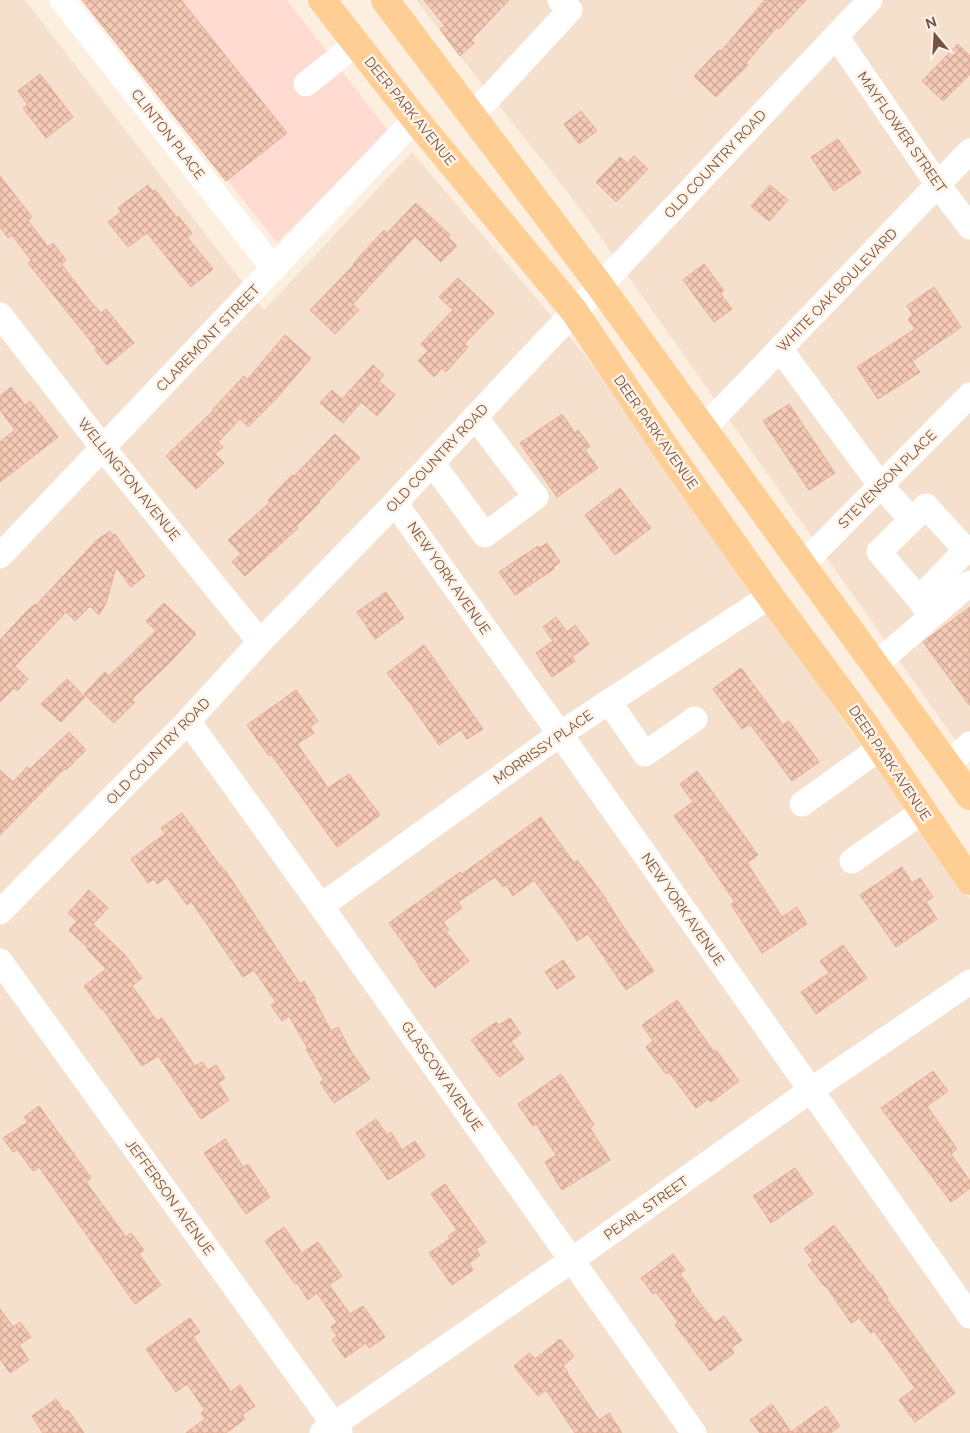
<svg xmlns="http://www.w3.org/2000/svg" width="970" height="1433" viewBox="0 0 970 1433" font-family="Raleway,sans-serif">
<defs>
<pattern id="building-cross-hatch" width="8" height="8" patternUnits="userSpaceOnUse" patternTransform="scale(1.25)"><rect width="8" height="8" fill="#f4c9b5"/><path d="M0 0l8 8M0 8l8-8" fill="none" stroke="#caa695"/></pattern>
</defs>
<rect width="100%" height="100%" fill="#fdefdf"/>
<g fill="#f5e0cd">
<polygon points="0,0 25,0 264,310 412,152 588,359 970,899 970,1433 0,1433"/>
<polygon points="416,0 970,0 970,761 582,211"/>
</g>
<polygon fill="#ffdbd2" points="84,0 287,0 388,131 277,243"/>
<g fill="url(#building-cross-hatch)" stroke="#e8ad95">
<polygon points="82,0 181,0 287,133 226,181"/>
<polygon points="424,0 509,0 471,40 474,43 460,56 440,29 445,26"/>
<polygon points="765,0 806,0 779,29 777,27 746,63 748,65 716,97 694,76 719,50 721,51"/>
<polygon points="958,44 970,56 970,74 943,101 922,81"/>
<polygon points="40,74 73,117 46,138 23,108 28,105 18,91"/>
<polygon points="581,111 597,131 579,144 564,124"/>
<polygon points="838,139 861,173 834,191 811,157"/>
<polygon points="634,156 648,169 616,202 596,182 620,157 627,163"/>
<polygon points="0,176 32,217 28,221 48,247 53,243 66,260 61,264 90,301 101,313 106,309 134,343 107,365 95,350 97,349 28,263 31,260 12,235 8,238 0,227"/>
<polygon points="148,185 153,192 155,190 177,218 178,216 192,233 187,237 213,269 191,287 147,233 128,247 108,222 121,212 118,208"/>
<polygon points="770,185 788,200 769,221 751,206"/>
<polygon points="416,203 450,235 448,237 457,246 441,262 415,236 353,304 359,310 335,334 310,310 354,265 353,264 384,230 387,233"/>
<polygon points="704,264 724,291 720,293 732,309 714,322 683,280"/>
<polygon points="458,278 494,313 464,344 468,347 446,372 442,368 434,377 418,361 428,351 421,344 453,310 439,297"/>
<polygon points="934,287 961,327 912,361 920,372 878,399 857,367 915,329 908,319 913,315 907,306"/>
<polygon points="285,335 311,358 276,399 248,427 240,419 218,442 223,447 215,454 224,463 196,489 166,456 214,410 213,409 244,376 247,380"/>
<polygon points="373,365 384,375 379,381 395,395 377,416 361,402 343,423 320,403 332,390 342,399"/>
<polygon points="11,387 25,405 30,401 58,437 0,482 0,442 15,430 0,410 0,396"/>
<polygon points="789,404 835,473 809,490 763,421"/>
<polygon points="562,414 575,433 578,430 590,446 585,450 598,468 557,497 520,443"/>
<polygon points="335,434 360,458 319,501 320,502 296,526 298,528 245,576 232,562 241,554 228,540 270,502 268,500 292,475 294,476"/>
<polygon points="620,488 651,528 615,555 585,515"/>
<polygon points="110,531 113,535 115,534 145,576 131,587 116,567 106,603 99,615 90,606 75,621 66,612 15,666 28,679 17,691 14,688 0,702 0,640 27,611 35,604 36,605 97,540"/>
<polygon points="547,543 560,562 553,568 554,569 515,595 499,572 538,546 539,548"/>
<polygon points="386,592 404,618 375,639 357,612"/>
<polygon points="164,603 196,634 171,661 132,699 135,702 114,723 84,694 105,672 109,676 156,631 146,621"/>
<polygon points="970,607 970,706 923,642"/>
<polygon points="556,617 567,632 575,625 589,644 572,657 575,661 552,677 536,653 553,641 543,627"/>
<polygon points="424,645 483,729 467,739 461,730 439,745 410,703 387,673"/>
<polygon points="741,668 783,725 789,721 819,762 792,781 750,724 742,729 713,689"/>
<polygon points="67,679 85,697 61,722 41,704"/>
<polygon points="296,690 318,721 310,727 314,733 297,744 328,788 349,774 380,815 337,847 271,754 269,756 247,725"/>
<polygon points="69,732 86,750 66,770 65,768 0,835 0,770 13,782 27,767 30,769"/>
<polygon points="697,771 758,855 747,863 782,917 797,907 807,924 762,953 731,904 735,902 706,860 706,859 674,816 693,802 680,784"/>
<polygon points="182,813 218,863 227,873 300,984 304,981 315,998 314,999 331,1031 338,1027 350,1050 370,1079 334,1103 320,1082 324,1080 306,1049 308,1049 289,1016 282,1021 271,1005 276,1002 254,970 243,977 191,901 187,905 167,877 157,884 154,879 148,883 131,859 165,834 161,828"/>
<polygon points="541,817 574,863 577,860 601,892 626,931 654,971 626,990 605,959 606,956 604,957 588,934 577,941 564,921 534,880 513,896 506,885 503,887 495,877 458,902 462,908 443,922 449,930 446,932 469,961 435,988 418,966 419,965 389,923 460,872 462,874"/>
<polygon points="902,867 912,883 920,878 933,897 926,902 937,919 896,947 860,895"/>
<polygon points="89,890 108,908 93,924 126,956 136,970 142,978 132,986 157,1021 162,1018 195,1066 202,1062 208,1070 216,1065 225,1078 218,1083 229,1100 201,1119 158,1056 142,1066 102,1008 101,1009 84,986 106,969 87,949 88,948 69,930 77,921 68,913"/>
<polygon points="843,945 867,978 816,1014 801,992 829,973 820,961"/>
<polygon points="563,960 575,977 557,989 545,972"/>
<polygon points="677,1000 714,1052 716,1050 739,1081 711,1102 708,1099 696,1108 669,1072 666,1074 646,1047 653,1041 642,1025"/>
<polygon points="510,1018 521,1034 511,1041 524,1059 499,1077 471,1040 496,1022 499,1025"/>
<polygon points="933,1071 948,1091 927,1106 957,1149 951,1154 970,1181 970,1188 951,1202 881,1108"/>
<polygon points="561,1074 594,1125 590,1128 610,1160 562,1190 545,1162 556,1155 536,1124 533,1126 519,1106 520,1105 518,1104"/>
<polygon points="39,1106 91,1178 86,1182 126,1237 131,1233 144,1250 139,1254 161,1285 135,1304 39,1167 33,1171 17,1149 13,1152 3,1138 28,1122 24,1117"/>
<polygon points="376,1119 387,1135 391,1132 402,1150 415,1141 425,1156 388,1180 356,1133"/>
<polygon points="225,1139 243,1167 248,1164 270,1197 246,1214 204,1153"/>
<polygon points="795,1168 813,1194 771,1223 753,1196"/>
<polygon points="445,1184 486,1242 476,1249 480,1255 469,1263 473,1270 452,1285 429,1253 450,1239 448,1236 457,1230 431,1194"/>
<polygon points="834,1225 871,1275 872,1274 888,1298 887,1299 955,1393 915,1422 899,1400 915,1388 874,1331 871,1333 859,1318 851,1323 826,1286 825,1287 808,1265 813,1261 804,1249"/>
<polygon points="284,1227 302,1253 318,1242 342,1276 329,1285 350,1314 363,1306 385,1337 369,1348 366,1343 345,1358 332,1340 337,1336 331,1327 337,1322 317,1293 308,1300 297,1283 295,1284 265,1241"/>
<polygon points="673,1254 685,1270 680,1274 691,1289 690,1290 715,1323 724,1316 742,1340 731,1348 734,1353 710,1371 675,1325 678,1322 656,1292 653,1294 641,1278"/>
<polygon points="0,1309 13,1327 20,1322 31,1337 19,1345 29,1360 10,1373 0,1359"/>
<polygon points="190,1318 200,1332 193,1337 231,1392 240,1385 255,1406 242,1415 245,1419 226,1433 186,1433 205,1419 201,1413 205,1410 187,1384 176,1392 146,1349"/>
<polygon points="560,1339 574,1356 563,1366 568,1372 567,1373 599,1420 609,1413 622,1433 575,1433 546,1390 538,1396 514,1366 529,1353 535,1359"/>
<polygon points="56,1399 65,1412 68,1410 84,1433 43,1433 32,1416"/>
<polygon points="772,1404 791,1432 826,1406 840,1426 831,1433 760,1433 750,1420"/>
</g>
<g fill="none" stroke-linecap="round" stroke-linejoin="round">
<g stroke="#fff" stroke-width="25">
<polyline points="62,0 274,269"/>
<polyline points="836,36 938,185 970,227"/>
<polyline points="306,84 356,44"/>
<polyline points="472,116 570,10 560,0"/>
<polyline points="0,315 103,448 260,642"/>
<polyline points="780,349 881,486 912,520"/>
<polyline points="703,429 970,151"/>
<polyline points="432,463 485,535 536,497 475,417"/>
<polyline points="395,503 560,734 970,1316"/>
<polyline points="0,556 415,119"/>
<polyline points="803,564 970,395"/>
<polyline points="919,599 879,552 926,506 966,550 919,599 931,616"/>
<polyline points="875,665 970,583"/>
<polyline points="609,702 645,754 695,719"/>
<polyline points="188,721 321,906 694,1433"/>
<polyline points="948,765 970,744"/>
<polyline points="802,804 880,748"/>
<polyline points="852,861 923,811"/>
<polyline points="321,906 560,734 770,596"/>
<polyline points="0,912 188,721 260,642 395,503 549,338 600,286 870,0"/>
<polyline points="0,961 340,1433"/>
<polyline points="322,1433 572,1260 811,1090 970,982"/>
</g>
<g stroke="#ffce94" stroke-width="28">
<polyline points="322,0 415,119 574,311 667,450 770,596 863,722 970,881"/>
<polyline points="385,0 600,286 970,796"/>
</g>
</g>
<g text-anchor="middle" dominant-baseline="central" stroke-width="5" stroke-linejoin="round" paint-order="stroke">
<g font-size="14" fill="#755246" stroke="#fff3e6">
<text transform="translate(410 111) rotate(51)">DEER PARK AVENUE</text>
<text transform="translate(902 132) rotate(55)">MAYFLOWER STREET</text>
<text transform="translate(168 134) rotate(52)">CLINTON PLACE</text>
<text transform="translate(715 164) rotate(-47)">OLD COUNTRY ROAD</text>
<text transform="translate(837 290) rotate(-46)">WHITE OAK BOULEVARD</text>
<text transform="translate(208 338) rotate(-46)">CLAREMONT STREET</text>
<text transform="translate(656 432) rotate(55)">DEER PARK AVENUE</text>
<text transform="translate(437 458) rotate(-47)">OLD COUNTRY ROAD</text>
<text transform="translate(129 479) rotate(51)">WELLINGTON AVENUE</text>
<text transform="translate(887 479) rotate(-45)">STEVENSON PLACE</text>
<text transform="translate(449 578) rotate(55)">NEW YORK AVENUE</text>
<text transform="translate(543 747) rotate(-35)">MORRISSY PLACE</text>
<text transform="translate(158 751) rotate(-46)">OLD COUNTRY ROAD</text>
<text transform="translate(890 763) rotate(56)">DEER PARK AVENUE</text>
<text transform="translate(683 909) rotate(55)">NEW YORK AVENUE</text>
<text transform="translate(442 1076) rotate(55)">GLASCOW AVENUE</text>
<text transform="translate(170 1197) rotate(54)">JEFFERSON AVENUE</text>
<text transform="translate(646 1208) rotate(-35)">PEARL STREET</text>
</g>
</g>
<g transform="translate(935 35) rotate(342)" stroke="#fff3e6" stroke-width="4" paint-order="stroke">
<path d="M0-4L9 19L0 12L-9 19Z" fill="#755246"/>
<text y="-8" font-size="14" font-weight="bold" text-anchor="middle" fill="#755246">N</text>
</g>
</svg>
